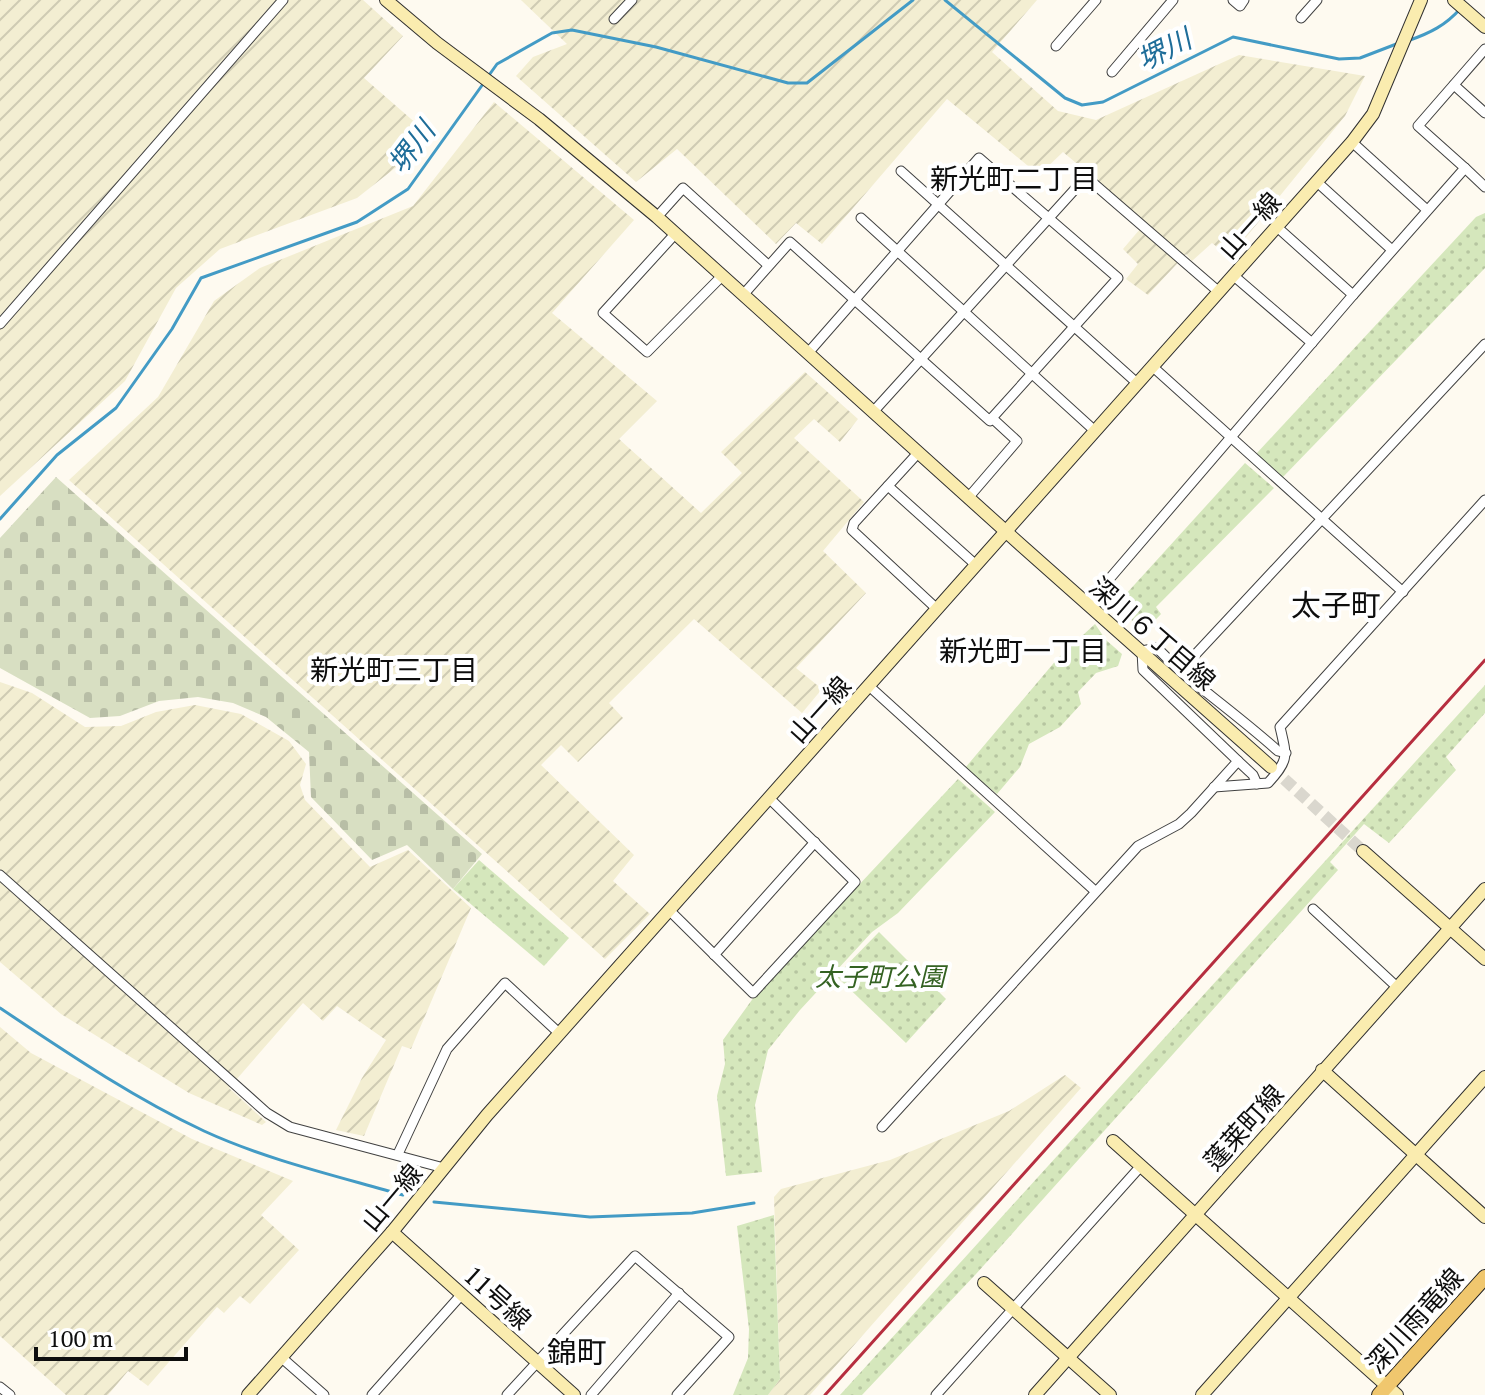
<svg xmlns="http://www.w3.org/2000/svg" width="1485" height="1395" viewBox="0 0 1485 1395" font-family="'PT Serif','Noto Sans JP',serif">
<defs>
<pattern id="farmland-furrows" width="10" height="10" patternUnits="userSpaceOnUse" patternTransform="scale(2)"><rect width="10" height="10" fill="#f3eed2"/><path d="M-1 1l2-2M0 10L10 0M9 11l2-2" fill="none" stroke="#cfcbb3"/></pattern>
<pattern id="cemetery-stones" width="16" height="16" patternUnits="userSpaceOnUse" patternTransform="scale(2)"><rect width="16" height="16" fill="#d8dfc2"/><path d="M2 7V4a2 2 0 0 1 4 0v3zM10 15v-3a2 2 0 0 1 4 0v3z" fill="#b8bea6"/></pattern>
<pattern id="park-dots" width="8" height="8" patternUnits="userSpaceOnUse" patternTransform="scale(2)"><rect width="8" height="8" fill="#d5e7bc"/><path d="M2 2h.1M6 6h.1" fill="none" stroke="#b6c5a0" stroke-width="1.8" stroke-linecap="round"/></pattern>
</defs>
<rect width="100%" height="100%" fill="#fefaf0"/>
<g fill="url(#farmland-furrows)">
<polygon points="0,0 363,0 403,36 364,78 426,132 404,161 357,198 220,249 176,288 125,381 0,496"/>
<polygon points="521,0 1037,0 992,52 1058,111 1096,120 1239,55 1365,76 1345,116 1230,257 1212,243 1192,261 1186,254 1148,295 1126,279 1138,264 1123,249 1146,222 1063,152 1039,175 947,99 822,244 796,223 776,244 677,149 636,182 516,76 533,57 567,44"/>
<polygon points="494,102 634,220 552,313 657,401 619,439 701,513 742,473 721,452 805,372 858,419 840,442 814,419 794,438 864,502 823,551 866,593 796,668 822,689 802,713 694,619 609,703 623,718 578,762 561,745 541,765 634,855 613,881 650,914 605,959 69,480 158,397 214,301 260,268 413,206"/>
<polygon points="0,682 32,693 85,727 121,726 156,712 195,705 241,714 289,741 306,764 300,785 305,800 370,867 408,850 471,908 411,1049 402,1046 364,1136 336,1130 362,1078 386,1040 337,1006 323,1021 303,1003 229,1088 266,1122 262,1125 189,1093 61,1014 0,962"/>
<polygon points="0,1027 31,1053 192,1139 293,1181 261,1215 299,1250 250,1304 240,1296 224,1313 217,1307 148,1386 128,1371 108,1395 66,1395 0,1336"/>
<polygon points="1065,1075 1081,1088 810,1395 768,1395 780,1379 774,1197 781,1189 890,1160 1009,1111"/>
</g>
<polygon fill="url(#cemetery-stones)" points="56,477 482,854 453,889 407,845 372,860 311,797 309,752 266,717 233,703 198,697 159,701 120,716 90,718 0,668 0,538"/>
<g fill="url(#park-dots)">
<polygon points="1485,213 1485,268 1282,478 1256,454 1476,217"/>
<polygon points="1245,463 1274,488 1156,607 1161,614 1144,632 1116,605"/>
<polygon points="1095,624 1106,640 1122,654 1118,666 1096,673 1078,692 1081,704 1060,727 1029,744 1020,767 997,794 965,768 1058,658"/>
<polygon points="1485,685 1485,713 1446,757 1456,770 1389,843 1364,824 1330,862 1338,870 976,1274 862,1395 840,1395"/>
<polygon points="958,779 995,812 898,913 872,932 800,1010 768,1050 755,1105 762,1172 726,1176 717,1096 725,1064 723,1040 754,997"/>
<polygon points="479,860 569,938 544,966 453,889"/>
<polygon points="879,932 946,999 906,1043 836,976"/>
<polygon points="774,1215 780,1379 768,1395 733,1395 748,1358 749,1329 737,1226"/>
</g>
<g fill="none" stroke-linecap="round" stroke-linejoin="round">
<g stroke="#439bc5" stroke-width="3">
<polyline points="945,0 1065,98 1082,105 1103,102 1233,37 1339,59 1360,58 1399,43"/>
<path d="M1410 40C1430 33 1446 25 1460 9"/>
<polyline points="487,78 497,64 552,33 572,30 656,47 788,83 807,83 913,0"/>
<polyline points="0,519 57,455 116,408 172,329 201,278 357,222 408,189 483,84"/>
<path d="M0 1008C66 1052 132 1097 204 1131 267 1160 337 1176 403 1195"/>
<polyline points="434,1202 590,1217 692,1213 754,1203"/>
</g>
<polyline stroke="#dad7ce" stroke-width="12" stroke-dasharray="12 6" stroke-linecap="butt" points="1271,767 1363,851"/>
<defs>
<g id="street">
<polyline points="1233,0 1240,6 1244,0"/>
<polyline points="1301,18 1317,0"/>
<polyline points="614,19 632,0"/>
<polyline points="1056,46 1096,0"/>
<polyline points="1112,72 1173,0"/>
<polyline points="1454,85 1485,113"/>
<polyline points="1352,142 1427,210"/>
<polyline points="1465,168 1418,126 1485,49"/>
<polyline points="901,171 1137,383"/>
<polyline points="1317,182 1392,250"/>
<polyline points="657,217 683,188 768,265"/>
<polyline points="861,218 1095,431"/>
<polyline points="675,234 603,313 647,352 722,276"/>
<polyline points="1234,276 1312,343"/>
<polyline points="743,295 790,242 990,421 992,418 1017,441 968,498"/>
<polyline points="1353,295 1465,168 1485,187"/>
<polyline points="0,324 283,0"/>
<polyline points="808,353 979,158 1118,278 992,418"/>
<polyline points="1153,367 1403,592"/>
<polyline points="873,412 1086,177 1219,292"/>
<polyline points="918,453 854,523 852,530 937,609"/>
<polyline points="888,486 976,565"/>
<polyline points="1087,605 1353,295 1277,227"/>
<polyline points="869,686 1095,891"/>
<path d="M1286 753 1278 751C1247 723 1213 698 1180 671L1485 344"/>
<polyline points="1238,761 1253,775 1257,784"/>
<path d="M1214 787 1268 783C1289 760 1287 757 1280 727L1485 500"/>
<polyline points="0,875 267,1113 290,1127 444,1168"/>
<polyline points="1313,909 1397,987"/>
<polyline points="669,910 753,993 855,882 769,798"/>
<polyline points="714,955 815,842"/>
<polyline points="882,1127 1138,846 1179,824 1191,813 1238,761 1143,670 1142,651 1157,648 1180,671"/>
<polyline points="398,1154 447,1049 505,983 560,1034"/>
<polyline points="282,1358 324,1395"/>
<polyline points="0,1387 10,1395"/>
<polyline points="372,1395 462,1294"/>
<polyline points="507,1395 635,1256 729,1337 677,1395"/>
<polyline points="591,1395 679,1293"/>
<polyline points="936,1395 1140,1167"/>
</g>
<g id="secondary">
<polyline points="386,0 437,43 539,119 657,217 1022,546 1271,767"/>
<polyline points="1454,0 1485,27"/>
<polyline points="1363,851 1485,959"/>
<polyline points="1322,1070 1485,1217"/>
<polyline points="1113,1141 1397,1395"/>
<polyline points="392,1232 574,1395"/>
<polyline points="984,1283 1110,1395"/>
<polyline points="248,1395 392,1232 487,1115 1352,142 1373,114 1421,0"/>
<polyline points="1035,1395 1485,889"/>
<polyline points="1202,1395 1485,1077"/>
</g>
<polyline id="primary" points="1379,1395 1485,1277"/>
</defs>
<use href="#street" stroke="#414141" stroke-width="11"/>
<use href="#secondary" stroke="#303030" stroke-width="14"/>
<use href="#primary" stroke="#1f1f1f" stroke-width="16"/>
<use href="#street" stroke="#fff" stroke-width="9"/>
<use href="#secondary" stroke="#faecaf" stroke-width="12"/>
<use href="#primary" stroke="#f0c76e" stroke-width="14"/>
<polyline stroke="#b62e3f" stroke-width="3" points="825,1395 1485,660"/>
</g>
<g text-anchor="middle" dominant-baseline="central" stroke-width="8" stroke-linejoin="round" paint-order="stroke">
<g font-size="26" fill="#0e0e0e" stroke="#fff">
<text transform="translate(1249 225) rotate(-48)">山一線</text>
<text transform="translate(1153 633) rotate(41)">深川６丁目線</text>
<text transform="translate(819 709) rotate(-48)">山一線</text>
<text transform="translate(1243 1127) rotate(-48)">蓬莱町線</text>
<text transform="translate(391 1197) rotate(-50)">山一線</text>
<text transform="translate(498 1297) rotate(42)">11号線</text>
<text transform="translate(1414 1320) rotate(-48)">深川雨竜線</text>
</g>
<g font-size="26" font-style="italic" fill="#346222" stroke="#fff">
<text x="880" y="976">太子町公園</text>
</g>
<g font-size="28" font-style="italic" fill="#1e6d99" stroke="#fff">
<text transform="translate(1164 49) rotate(-27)">堺川</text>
<text transform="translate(411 147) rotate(-53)">堺川</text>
</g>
<g font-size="28" fill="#0e0e0e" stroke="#fff">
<text x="1014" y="178">新光町二丁目</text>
<text x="1023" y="650">新光町一丁目</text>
<text x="394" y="669">新光町三丁目</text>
</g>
<g font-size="30" fill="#0e0e0e" stroke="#fff">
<text x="1336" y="605">太子町</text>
<text x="577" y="1352">錦町</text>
</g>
</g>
<path d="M36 1347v12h150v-12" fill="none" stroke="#0e0e0e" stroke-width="4"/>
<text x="48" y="1347" font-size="24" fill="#0e0e0e" stroke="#ffffff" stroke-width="6" paint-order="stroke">100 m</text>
</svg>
